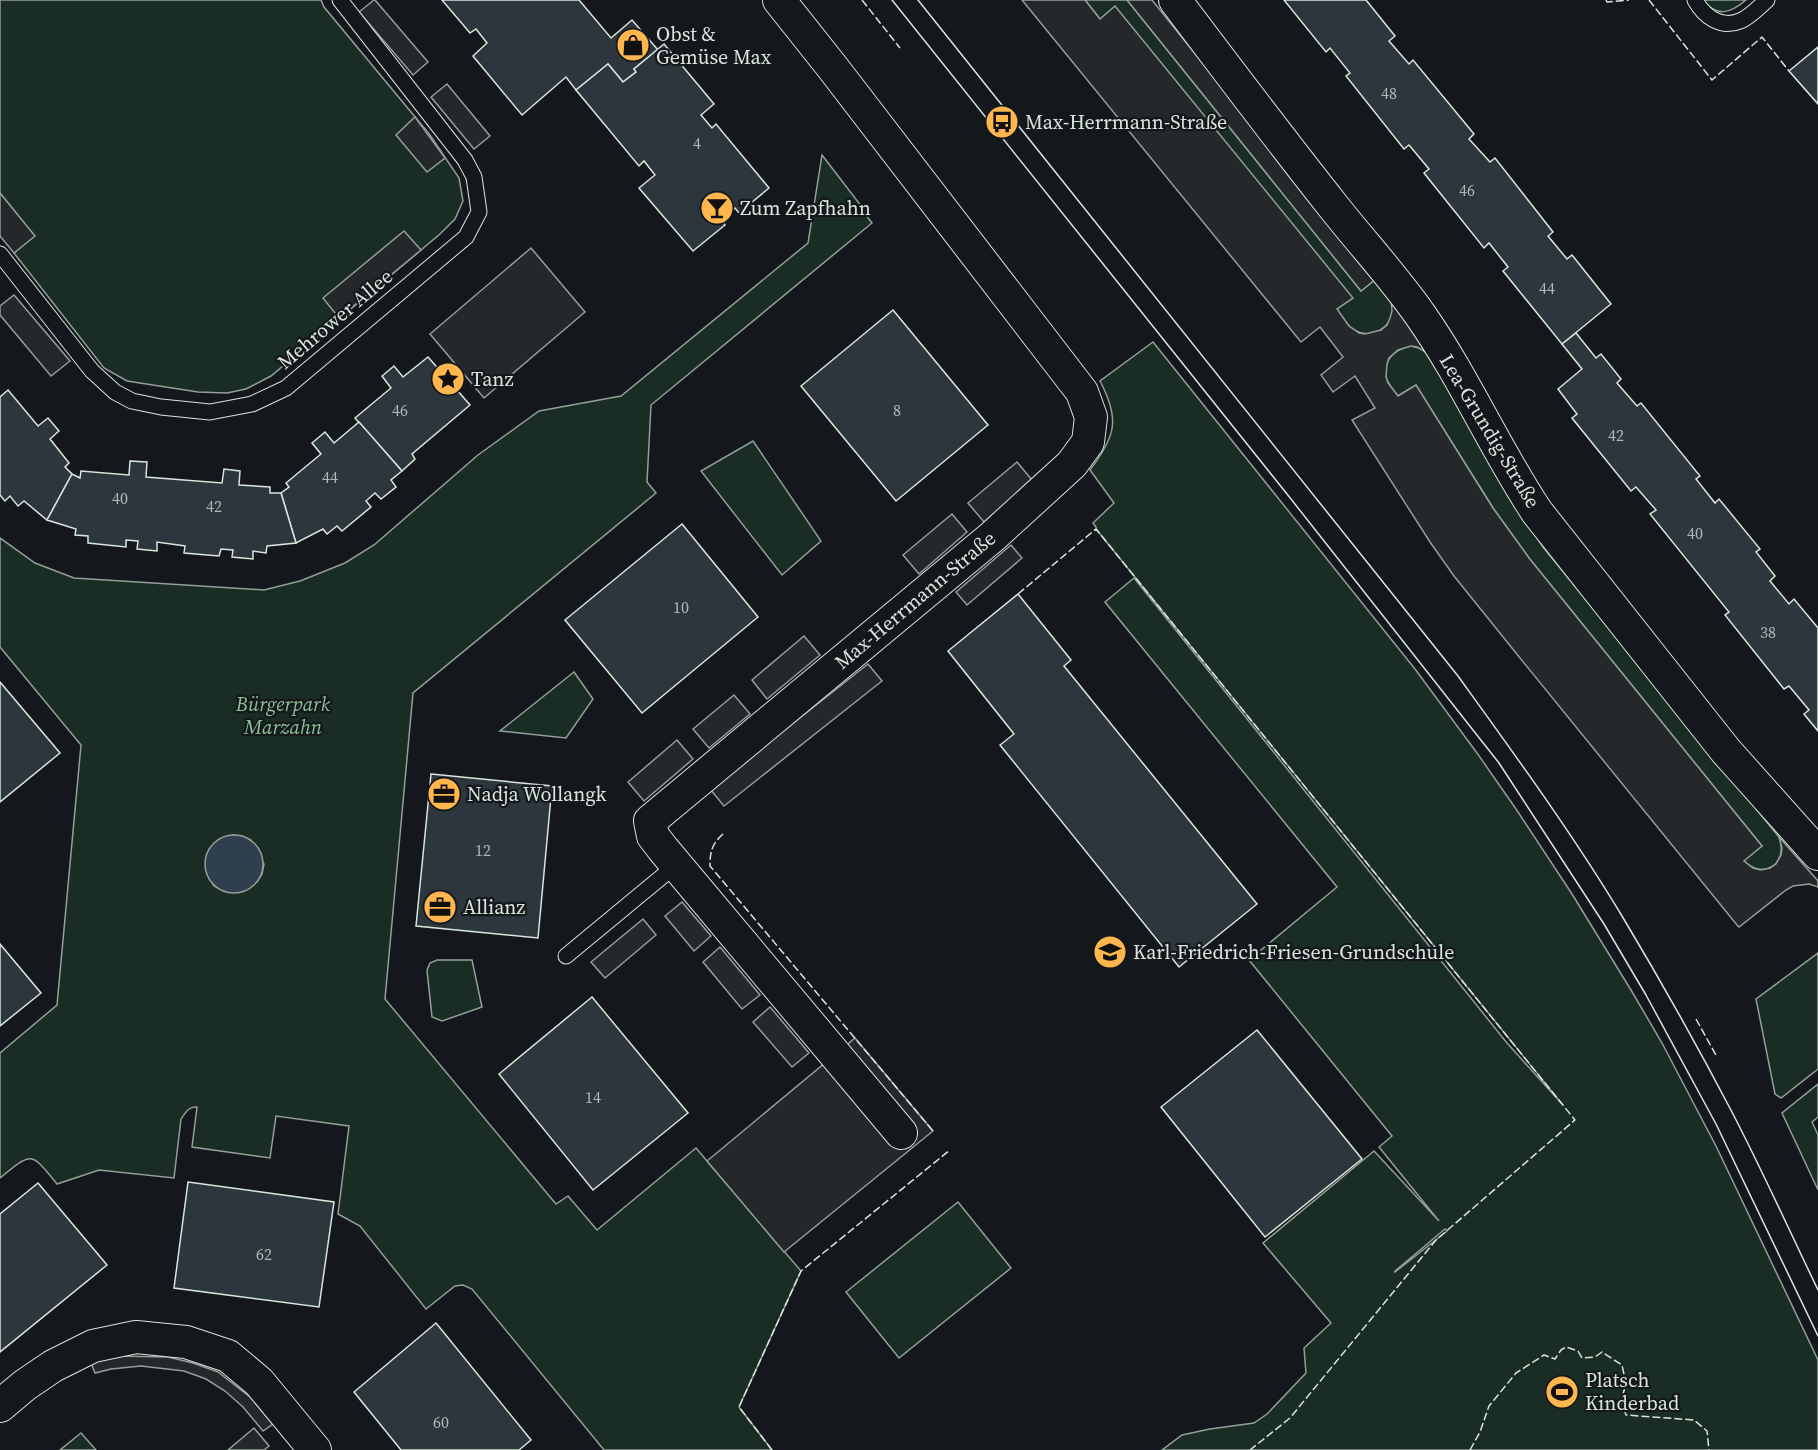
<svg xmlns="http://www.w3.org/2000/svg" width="1818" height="1450" viewBox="0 0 1818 1450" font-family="'Source Serif 4',serif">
<rect width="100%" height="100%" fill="#14181c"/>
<g fill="#1a2d24" stroke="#939e99" stroke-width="1.5" fill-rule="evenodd">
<polygon points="0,0 321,0 324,7 430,135 459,178 463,201 455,219 440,234 271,376 246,389 227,393 198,392 127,381 104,368 14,253 34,236 0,193"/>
<path d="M1085 0H1127L1361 291 1376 279C1381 285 1388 291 1391 298 1401 319 1376 342 1356 331 1347 326 1342 317 1337 309L1352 298 1115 7 1100 19Z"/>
<path d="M1703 0H1746C1731 13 1717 18 1703 0Z"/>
<path d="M822 155 862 207 861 209 872 223 651 405 647 482 656 493 413 693 385 999 556 1204 568 1196 597 1230 696 1148 801 1271 739 1407 772 1450H604L472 1289 463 1285 455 1286 426 1309 360 1226 338 1214 349 1126 276 1116 270 1158 192 1147 197 1107C189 1106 186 1112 181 1119L174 1178 99 1170 57 1184C31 1152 33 1151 0 1178V1053L57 1005 81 745 0 647V538L35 563 74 578 264 590 300 581 345 563 374 545 478 455 539 411 621 396 808 243ZM232 835 242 836 251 840 264 864 262 874 257 882 223 891 214 886 209 878Z"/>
<path d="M1153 342 1415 669 1477 753 1516 809 1572 894 1631 990 1662 1043 1716 1146 1818 1360V1450H1162L1182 1435 1210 1429 1254 1423 1267 1414 1306 1373 1304 1348 1331 1323 1263 1243 1374 1151 1439 1221 1379 1147 1392 1136 1249 960 1337 887 1105 602 1134 578 1507 1043 1562 1104 1096 529V527L1093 523 1114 503 1090 470C1116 436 1120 419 1100 381ZM1445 1229 1447 1231 1395 1272V1271Z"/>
<path d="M1411 346 1423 349 1429 354 1504 488 1543 547 1779 837C1789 864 1763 881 1743 860L1762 846 1529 558 1493 508 1416 385 1398 396C1394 391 1390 386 1387 380 1381 362 1394 349 1411 346Z"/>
<polygon points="753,441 821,541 782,575 701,471"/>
<polygon points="574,672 593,699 566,738 500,731"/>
<polygon points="1818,953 1818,1069 1781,1098 1775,1094 1756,999"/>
<polygon points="437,960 472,960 482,1007 442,1021 432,1017 427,970 430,963"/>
<polygon points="1818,1084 1818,1117 1812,1122 1818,1135 1818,1190 1782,1113"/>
<polygon points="958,1202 1011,1268 899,1358 846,1292"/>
<polygon points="81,1433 96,1450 60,1450"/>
</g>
<g fill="#24282b" stroke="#939e99" stroke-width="1.5">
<polygon points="374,0 375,0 428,62 413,75 359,12"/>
<polygon points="1022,0 1085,0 1100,19 1115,6 1353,298 1337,309 1349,326 1359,333 1365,334 1381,330 1387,325 1390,318 1392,311 1391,299 1429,354 1417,347 1411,346 1398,350 1389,358 1387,364 1386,377 1388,383 1398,396 1416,385 1493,508 1529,558 1762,846 1744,861 1753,868 1761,870 1770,868 1776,864 1781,855 1782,848 1779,837 1818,881 1818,887 1809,884 1793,886 1786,890 1739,927 1737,925 1520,658 1454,576 1430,542 1352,420 1375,408 1355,376 1333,392 1321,375 1343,357 1320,327 1301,342"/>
<polygon points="1127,0 1152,0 1376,279 1361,291"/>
<polygon points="447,84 490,136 474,149 431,97"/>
<polygon points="415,117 445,158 427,172 396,135"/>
<polygon points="0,193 35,236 14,253 0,236"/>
<polygon points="404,231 421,250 339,318 323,298"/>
<polygon points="531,248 585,312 484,398 430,334"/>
<polygon points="14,295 70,361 51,376 0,315 0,306"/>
<polygon points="1017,462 1032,480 984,522 968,503"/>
<polygon points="952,514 967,532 919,574 903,555"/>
<polygon points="1011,545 1022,558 967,605 956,592"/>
<polygon points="804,636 820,655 767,699 752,680"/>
<polygon points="868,664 882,681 724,806 710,789"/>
<polygon points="734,695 750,714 709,748 693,729"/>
<polygon points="677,740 693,759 644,801 628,782"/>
<polygon points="682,902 711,936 694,951 665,916"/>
<polygon points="643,919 656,935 605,978 591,962"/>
<polygon points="720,947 760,995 742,1009 703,962"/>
<polygon points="770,1007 809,1053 792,1067 753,1022"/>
<polygon points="855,1038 933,1131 784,1252 707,1161"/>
<polygon points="117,1356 168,1357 193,1363 218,1372 250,1397 273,1424 263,1431 243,1407 225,1391 206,1379 184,1371 141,1366 111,1369 95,1373 91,1363"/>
<polygon points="254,1428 269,1446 264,1450 228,1450"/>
</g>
<circle fill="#2f3f4d" stroke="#939e99" stroke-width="1.5" cx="234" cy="864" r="29"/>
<g fill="#2c363c" stroke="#d8e6dc" stroke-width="1.5">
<polygon points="442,0 579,0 611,38 632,20 658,50 634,69 636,72 623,82 608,64 576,90 566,77 522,115 473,56 487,43 476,29 470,33"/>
<polygon points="1284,0 1366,0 1395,36 1389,41 1409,64 1413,60 1474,134 1469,139 1490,162 1495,158 1553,232 1548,236 1567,259 1572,255 1611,304 1562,344 1503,271 1508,267 1489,243 1484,248 1424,173 1429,169 1409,145 1404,149 1346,76 1350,73 1330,48 1326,52"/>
<polygon points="664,44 714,104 701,115 712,128 716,124 769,188 739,213 735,208 721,220 725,225 693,251 639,188 655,175 644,161 639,166 576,90 608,64 623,82 636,72 634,69"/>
<polygon points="1818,47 1818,104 1789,71"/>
<polygon points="893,310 988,425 896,501 801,386"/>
<polygon points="1576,333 1596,358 1601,354 1621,379 1617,383 1637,406 1641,403 1700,476 1696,479 1715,503 1719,499 1760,549 1756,552 1775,576 1770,581 1789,604 1794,599 1818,628 1818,731 1804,714 1809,710 1789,686 1784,689 1725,615 1729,612 1650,514 1656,510 1636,487 1631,491 1572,418 1577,414 1558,389 1582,369 1562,344"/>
<polygon points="428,357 470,405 412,454 415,459 402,471 355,418 391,388 382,376 394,366 403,377"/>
<polygon points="8,390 38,426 48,418 59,431 50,439 69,463 65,467 72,474 47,520 24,501 18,506 10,496 5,501 0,495 0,397"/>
<polygon points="359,422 402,471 391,480 396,487 381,499 375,493 366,501 371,507 342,531 337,526 327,534 323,529 296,543 281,493 289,487 286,483 321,454 312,443 325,432 334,443"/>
<polygon points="130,461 147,462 146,477 222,483 224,469 240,471 239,485 270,487 270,493 281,493 296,543 267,546 266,553 253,551 253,559 232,557 233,550 221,549 219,556 184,553 185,546 157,542 157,551 137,549 138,541 126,540 126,547 88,543 88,536 75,535 76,529 47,520 72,474 80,478 81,471 129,475"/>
<polygon points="682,524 758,617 642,713 565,620"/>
<polygon points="1018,594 1071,660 1064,666 1257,904 1179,967 1000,745 1014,734 948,651"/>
<polygon points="0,682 60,753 0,802"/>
<polygon points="431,774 552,786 538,938 416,926"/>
<polygon points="0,944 41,993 0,1026"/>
<polygon points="592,997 688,1113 593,1190 499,1074"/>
<polygon points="1257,1030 1362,1159 1265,1237 1161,1107"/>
<polygon points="188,1182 334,1202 319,1307 174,1288"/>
<polygon points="38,1183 107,1265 0,1352 0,1214"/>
<polygon points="436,1323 531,1440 519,1450 401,1450 354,1392"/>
</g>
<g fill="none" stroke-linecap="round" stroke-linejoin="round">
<defs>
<g id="service">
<path d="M1695 0C1704 16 1720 29 1740 21 1750 17 1759 7 1767 0"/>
<polyline points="0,254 92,371 115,392 132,401 161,407 210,412 252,404 286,388 466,237 479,212 474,177 465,160 340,0"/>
<polyline points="566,956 676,865"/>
</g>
<g id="minor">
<polyline points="779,0 833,68 1082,392 1091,417 1088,442 1072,464 992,537 650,821 653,836 663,849 901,1133"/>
<path d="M1175 0C1227 69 1279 138 1333 206 1362 243 1394 277 1421 316 1465 379 1495 449 1537 512L1726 751 1818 854"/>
<polyline points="0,1406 25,1385 53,1366 93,1346 136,1337 186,1342 228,1356 259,1382 315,1450"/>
</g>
</defs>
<use href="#service" stroke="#d8e6dc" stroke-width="17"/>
<use href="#minor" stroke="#d8e6dc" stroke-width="34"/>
<use href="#service" stroke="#14181c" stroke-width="15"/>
<use href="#minor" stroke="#14181c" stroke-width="32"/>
<g stroke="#d8e6dc" stroke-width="1.5">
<polyline points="892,0 1287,494 1499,763 1604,924 1646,995 1716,1124 1818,1336"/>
<path d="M918 0 1458 676C1515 755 1572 833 1622 916 1661 981 1698 1047 1733 1114 1763 1172 1790 1232 1818 1290"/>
</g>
<g stroke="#d8e6dc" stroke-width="1.5" stroke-dasharray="8 3" stroke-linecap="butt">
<polyline points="862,0 900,48"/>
<polyline points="1606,0 1607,2 1629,0"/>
<polyline points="1649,0 1712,80 1762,37 1789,71"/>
<polyline points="1018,594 1096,529 1575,1120 1436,1240 1290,1418 1250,1450"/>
<path d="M723 834C712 844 710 851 710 866L933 1131"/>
<polyline points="1696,1019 1717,1057"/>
<polyline points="772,1450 739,1407 801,1271 950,1150"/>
<polyline points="1470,1450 1480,1432 1489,1406 1516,1373 1544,1355 1555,1359 1561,1350 1566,1347 1578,1351 1582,1358 1595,1357 1602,1352 1622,1365 1626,1384 1621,1401 1626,1415 1694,1420 1707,1431 1709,1450"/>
</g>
</g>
<defs>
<symbol id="shop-disc" viewBox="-11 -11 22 22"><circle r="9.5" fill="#ffb74d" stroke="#14181c"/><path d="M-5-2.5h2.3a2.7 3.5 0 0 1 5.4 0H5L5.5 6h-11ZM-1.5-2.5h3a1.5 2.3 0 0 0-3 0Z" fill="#111"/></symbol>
<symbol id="bus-disc" viewBox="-11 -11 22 22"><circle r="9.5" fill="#ffb74d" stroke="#14181c"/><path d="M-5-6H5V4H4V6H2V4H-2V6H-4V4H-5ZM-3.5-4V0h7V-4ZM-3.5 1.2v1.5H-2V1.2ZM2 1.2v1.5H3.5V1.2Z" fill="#111"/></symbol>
<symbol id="bar-disc" viewBox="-11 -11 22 22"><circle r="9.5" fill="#ffb74d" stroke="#14181c"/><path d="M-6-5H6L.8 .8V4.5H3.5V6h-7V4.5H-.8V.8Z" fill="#111"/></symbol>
<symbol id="sight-disc" viewBox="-11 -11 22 22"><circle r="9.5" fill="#ffb74d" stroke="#14181c"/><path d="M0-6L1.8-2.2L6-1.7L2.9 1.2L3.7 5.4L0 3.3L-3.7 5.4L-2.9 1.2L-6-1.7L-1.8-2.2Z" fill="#111"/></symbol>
<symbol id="office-disc" viewBox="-11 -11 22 22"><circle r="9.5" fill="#ffb74d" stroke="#14181c"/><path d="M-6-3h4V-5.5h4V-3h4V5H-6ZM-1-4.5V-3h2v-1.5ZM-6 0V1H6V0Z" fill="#111"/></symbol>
<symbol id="school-disc" viewBox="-11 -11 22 22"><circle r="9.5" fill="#ffb74d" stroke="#14181c"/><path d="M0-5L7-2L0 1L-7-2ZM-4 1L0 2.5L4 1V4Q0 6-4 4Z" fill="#111"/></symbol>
<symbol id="stadium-disc" viewBox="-11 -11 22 22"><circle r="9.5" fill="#ffb74d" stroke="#14181c"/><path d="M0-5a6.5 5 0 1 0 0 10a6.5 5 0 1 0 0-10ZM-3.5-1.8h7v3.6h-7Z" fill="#111"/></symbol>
</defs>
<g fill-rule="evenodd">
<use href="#shop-disc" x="614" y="26" width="38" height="38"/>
<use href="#bus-disc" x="983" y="103" width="38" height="38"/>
<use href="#bar-disc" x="698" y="189" width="38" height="38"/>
<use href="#sight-disc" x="429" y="360" width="38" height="38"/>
<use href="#office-disc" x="425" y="775" width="38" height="38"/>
<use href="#office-disc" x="421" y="888" width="38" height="38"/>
<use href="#school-disc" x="1091" y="933" width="38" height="38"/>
<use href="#stadium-disc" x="1543" y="1373" width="38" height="38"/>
</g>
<g text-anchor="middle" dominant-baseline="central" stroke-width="4.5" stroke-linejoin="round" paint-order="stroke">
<g font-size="16" fill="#adbab4">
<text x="1389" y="93">48</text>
<text x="697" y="143">4</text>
<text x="1467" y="190">46</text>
<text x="1547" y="288">44</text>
<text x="400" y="410">46</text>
<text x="897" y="410">8</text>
<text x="1616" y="435">42</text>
<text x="330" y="477">44</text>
<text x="120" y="498">40</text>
<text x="214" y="506">42</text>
<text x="1695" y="533">40</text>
<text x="681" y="607">10</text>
<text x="1768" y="632">38</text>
<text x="483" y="850">12</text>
<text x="593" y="1097">14</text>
<text x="264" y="1254">62</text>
<text x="441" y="1422">60</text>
</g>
<g font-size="20" fill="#d8e6dc" stroke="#14181c" text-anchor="start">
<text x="656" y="34">Obst &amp;<tspan x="656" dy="23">Gemüse Max</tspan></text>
<text x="1025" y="122">Max-Herrmann-Straße</text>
<text x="740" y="208">Zum Zapfhahn</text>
<text x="471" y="379">Tanz</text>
<text x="467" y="794">Nadja Wollangk</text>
<text x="463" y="907">Allianz</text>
<text x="1133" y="952">Karl-Friedrich-Friesen-Grundschule</text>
<text x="1585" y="1380">Platsch<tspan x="1585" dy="23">Kinderbad</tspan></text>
</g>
<g font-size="20" fill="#d8e6dc" stroke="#14181c">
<text transform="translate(335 319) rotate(-40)">Mehrower Allee</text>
<text transform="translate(1490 431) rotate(59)">Lea-Grundig-Straße</text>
<text transform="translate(915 600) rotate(-40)">Max-Herrmann-Straße</text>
</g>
<g font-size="20" font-style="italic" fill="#8ac095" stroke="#14181c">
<text x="283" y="704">Bürgerpark<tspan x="283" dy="23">Marzahn</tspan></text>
</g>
</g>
</svg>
